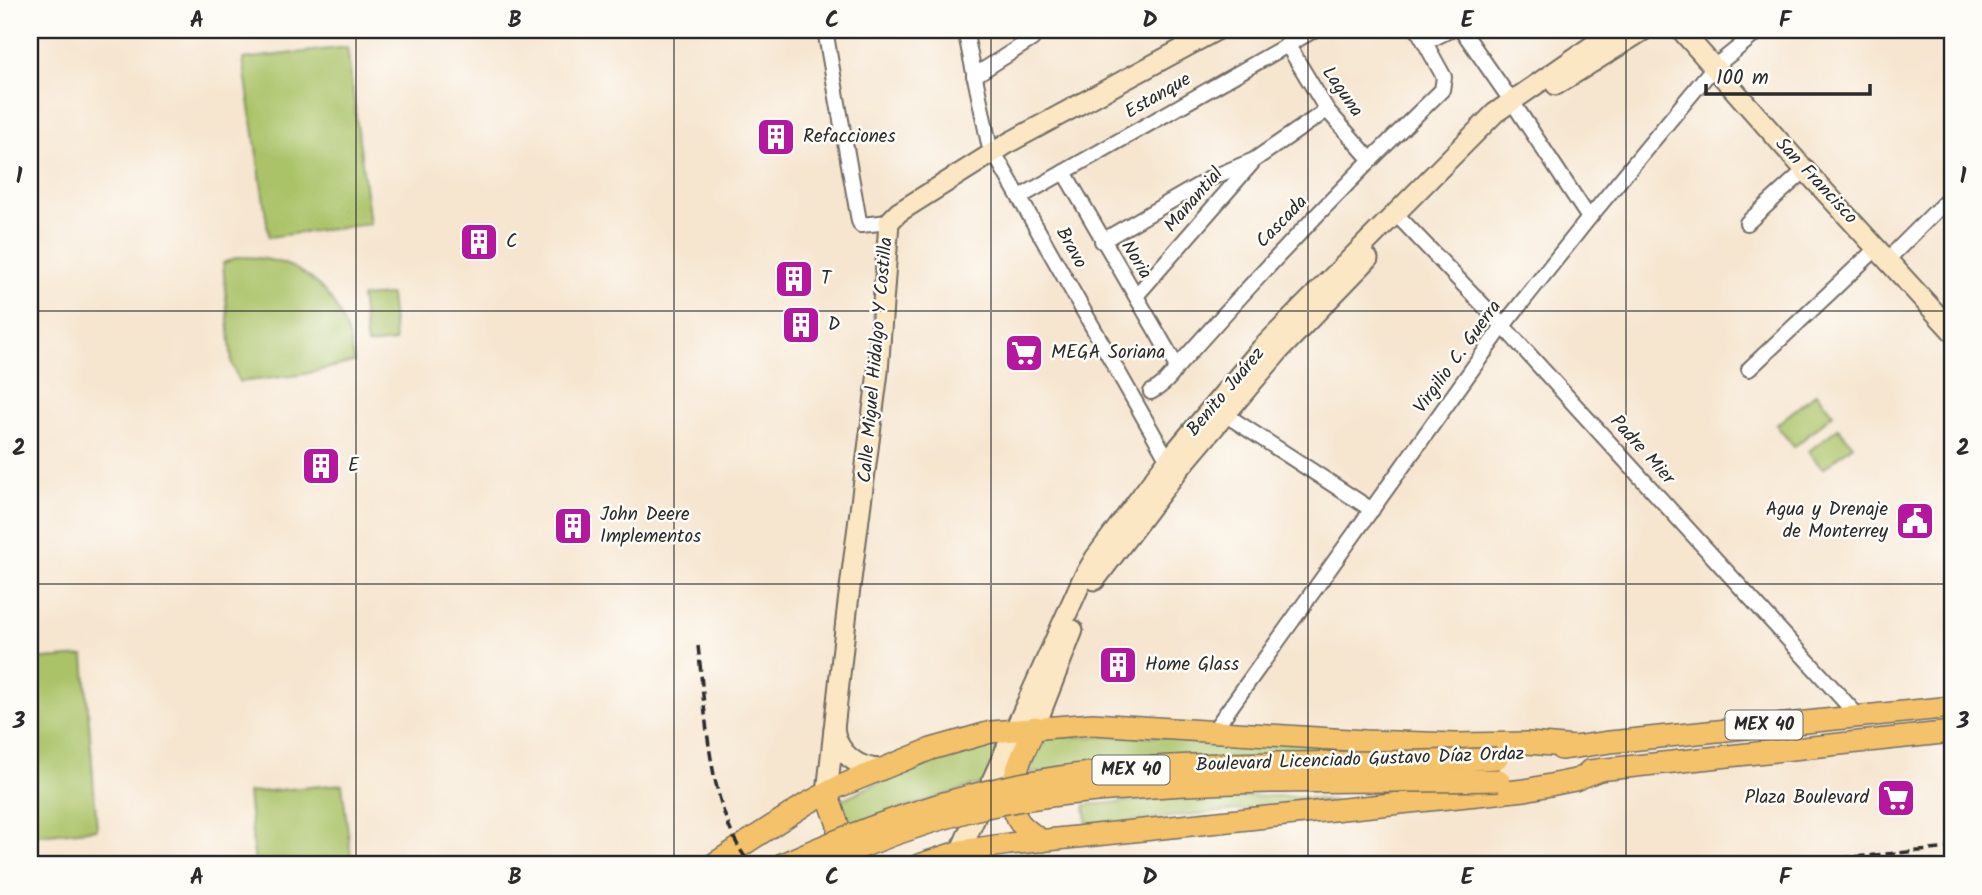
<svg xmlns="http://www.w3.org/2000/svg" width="1982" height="895" viewBox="0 0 1982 895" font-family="Kalam,sans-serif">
<rect width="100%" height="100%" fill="#fdfcf7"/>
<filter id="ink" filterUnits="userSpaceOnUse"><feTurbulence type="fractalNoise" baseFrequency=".0143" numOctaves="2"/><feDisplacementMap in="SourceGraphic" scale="14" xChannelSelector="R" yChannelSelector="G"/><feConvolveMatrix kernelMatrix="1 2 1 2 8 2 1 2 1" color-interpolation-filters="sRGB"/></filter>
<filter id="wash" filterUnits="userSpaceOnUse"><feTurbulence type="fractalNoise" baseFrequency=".00686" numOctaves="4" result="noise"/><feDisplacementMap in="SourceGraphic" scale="28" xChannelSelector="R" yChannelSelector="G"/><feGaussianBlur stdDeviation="1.57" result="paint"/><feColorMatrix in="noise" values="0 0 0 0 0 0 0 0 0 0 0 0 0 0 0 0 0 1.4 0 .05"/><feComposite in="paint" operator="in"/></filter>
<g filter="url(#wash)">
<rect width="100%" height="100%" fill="#f6e5cf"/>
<g fill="#aac368" stroke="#6a774a" stroke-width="2">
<polygon points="347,47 370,224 269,237 243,59"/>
<path d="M238 257C306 256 344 296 354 362L300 375 239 382 232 364 223 263Z"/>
<polygon points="390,295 395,342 367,345 361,297"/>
<polygon points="1816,393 1833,414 1794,447 1776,425"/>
<polygon points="1838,428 1853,445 1823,469 1808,452"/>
<polygon points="84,656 97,829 30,836 30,660"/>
<polygon points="1187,736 1523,748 1025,773 1047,737"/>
<polygon points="1006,738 986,782 850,825 840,800 939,755"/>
<polygon points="342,784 352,865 255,865 248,793"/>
<polygon points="1297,796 1336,801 1087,825 1085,805 1189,797"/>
</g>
</g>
<g filter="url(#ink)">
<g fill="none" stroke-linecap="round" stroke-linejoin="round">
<defs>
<g id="street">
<polyline points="825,30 859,221 861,225 889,222"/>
<polyline points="965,30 989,144 1168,460 1173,464"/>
<polyline points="1462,30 1517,109 1589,218"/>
<polyline points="1426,42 1450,30"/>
<polyline points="1287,44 1327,110 1370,159"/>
<polyline points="974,76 1032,39 1037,30"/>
<polyline points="1064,172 1177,367"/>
<polyline points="1020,197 1314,30"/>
<polyline points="1395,213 1503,326 1857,715"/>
<polyline points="1747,223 1805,170"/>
<polyline points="1102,241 1211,178 1254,160 1327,110"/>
<polyline points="1888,259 1952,195"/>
<polyline points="1136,296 1252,163"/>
<polyline points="1749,369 1877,248"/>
<path d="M1151 392C1163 386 1170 379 1177 367 1262 271 1349 179 1442 90L1444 77 1418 30"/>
<polyline points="1226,415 1372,510"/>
<polyline points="1214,730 1503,326 1589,218 1713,68 1760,30"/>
</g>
<g id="secondary">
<polyline points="1681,30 1805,170 1952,331"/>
<polyline points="1556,85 1644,30"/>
<polyline points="1095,580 1179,469 1279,351 1368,259"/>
<polyline points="1035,727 1073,630"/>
<path d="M834 729C838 754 858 769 882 769"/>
<polyline points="827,793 847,611 878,372 889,222 899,212 1010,142 1217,30"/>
<polyline points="954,865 1082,580 1095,558 1168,460 1261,349 1495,113 1615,30"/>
</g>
<g id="primary">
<path d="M1035 727C1024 754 998 796 1020 823 1026 830 1034 835 1042 841"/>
<polyline points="1561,749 1610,742 1952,707"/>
<polyline points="1589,771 1952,732"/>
<polyline points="827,793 838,825 838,855"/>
<polyline points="712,865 806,804 838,787 931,749 991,732 1093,724 1365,741 1455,744 1528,743 1576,747"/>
<polyline points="919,865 961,851 1009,844 1525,790 1575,780 1602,769"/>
</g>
</defs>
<use href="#street" stroke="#726c64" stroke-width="18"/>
<use href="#secondary" stroke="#726c64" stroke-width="23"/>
<use href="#primary" stroke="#726c64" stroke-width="24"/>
<use href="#street" stroke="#fff" stroke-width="14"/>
<use href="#secondary" stroke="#fbe7c3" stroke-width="19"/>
<use href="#primary" stroke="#f4c26a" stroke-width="21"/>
<g stroke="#2b2b2b" stroke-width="3.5" stroke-dasharray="10 5" stroke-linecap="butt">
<path d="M698 646C706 713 708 812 751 865"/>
<polyline points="1766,865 1952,848"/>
</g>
<defs>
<g id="primary-bridge">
<path d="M780 865C864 827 950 796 1041 780 1190 754 1346 768 1497 758"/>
<path d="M819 865C868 843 917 825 969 811 1028 796 1092 791 1153 787 1268 779 1384 782 1499 780"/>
</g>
</defs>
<use href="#primary-bridge" stroke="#726c64" stroke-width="24" stroke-linecap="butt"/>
<use href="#primary-bridge" stroke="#f4c26a" stroke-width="21"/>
</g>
</g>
<path fill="none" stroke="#2b2b2b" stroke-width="2" stroke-opacity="0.55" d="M356 30V865M674 30V865M991 30V865M1308 30V865M1626 30V865M30 311H1952M30 584H1952"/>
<defs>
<symbol id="building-square" viewBox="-11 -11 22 22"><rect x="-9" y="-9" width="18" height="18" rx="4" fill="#b5179e" stroke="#fdfcf7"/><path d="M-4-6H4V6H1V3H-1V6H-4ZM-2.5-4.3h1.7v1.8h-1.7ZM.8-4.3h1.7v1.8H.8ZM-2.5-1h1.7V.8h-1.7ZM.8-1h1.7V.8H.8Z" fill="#fff"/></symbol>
<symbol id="supermarket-square" viewBox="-11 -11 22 22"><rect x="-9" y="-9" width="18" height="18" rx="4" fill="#b5179e" stroke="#fdfcf7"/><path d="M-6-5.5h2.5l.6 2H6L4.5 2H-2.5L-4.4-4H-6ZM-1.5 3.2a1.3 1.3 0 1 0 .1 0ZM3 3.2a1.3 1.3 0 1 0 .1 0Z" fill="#fff"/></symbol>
<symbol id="civic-square" viewBox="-11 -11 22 22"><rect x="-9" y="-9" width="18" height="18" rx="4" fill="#b5179e" stroke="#fdfcf7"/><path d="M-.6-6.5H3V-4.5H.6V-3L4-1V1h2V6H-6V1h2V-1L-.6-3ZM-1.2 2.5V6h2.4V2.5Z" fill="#fff"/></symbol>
</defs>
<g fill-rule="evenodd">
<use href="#building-square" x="754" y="115" width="44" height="44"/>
<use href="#building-square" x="457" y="220" width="44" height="44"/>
<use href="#building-square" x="772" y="257" width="44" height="44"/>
<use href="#building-square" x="779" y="303" width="44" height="44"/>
<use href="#supermarket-square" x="1002" y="331" width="44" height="44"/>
<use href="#building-square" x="299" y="444" width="44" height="44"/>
<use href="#civic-square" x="1893" y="499" width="44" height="44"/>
<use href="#building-square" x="551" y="504" width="44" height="44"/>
<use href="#building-square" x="1096" y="643" width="44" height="44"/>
<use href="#supermarket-square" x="1874" y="776" width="44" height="44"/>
</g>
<g text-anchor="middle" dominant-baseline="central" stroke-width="5" stroke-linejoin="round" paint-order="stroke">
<g fill="#fdfcf7" stroke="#6a6a68" stroke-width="2">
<rect x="1725.5" y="710.5" width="77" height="29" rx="5"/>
<rect x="1092.5" y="755.5" width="77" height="29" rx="5"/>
</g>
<g font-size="18" font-weight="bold" fill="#2b2b2b">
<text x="1764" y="725">MEX 40</text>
<text x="1131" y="770">MEX 40</text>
</g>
<g font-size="19" fill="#2b2b2b" stroke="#fdfcf7">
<text transform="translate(1342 92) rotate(55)">Laguna</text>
<text transform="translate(1158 96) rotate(-30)">Estanque</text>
<text transform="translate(1816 181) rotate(47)">San Francisco</text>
<text transform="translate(1194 200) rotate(-49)">Manantial</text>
<text transform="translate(1282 222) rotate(-46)">Cascada</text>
<text transform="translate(1071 248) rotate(61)">Bravo</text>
<text transform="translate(1136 260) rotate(59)">Noria</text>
<text transform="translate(1458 357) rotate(-54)">Virgilio C. Guerra</text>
<text transform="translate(876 360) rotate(-85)">Calle Miguel Hidalgo Y Costilla</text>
<text transform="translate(1226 392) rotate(-50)">Benito Juárez</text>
<text transform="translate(1642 450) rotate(48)">Padre Mier</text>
<text transform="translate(1360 760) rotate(-2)">Boulevard Licenciado Gustavo Díaz Ordaz</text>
</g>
<g font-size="19" fill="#2b2b2b" stroke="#fdfcf7" text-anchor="start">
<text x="803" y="137">Refacciones</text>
<text x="506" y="242">C</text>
<text x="821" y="279">T</text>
<text x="828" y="325">D</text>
<text x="1051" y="353">MEGA Soriana</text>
<text x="348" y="466">E</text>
<text x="1888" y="510" text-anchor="end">Agua y Drenaje<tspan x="1888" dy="22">de Monterrey</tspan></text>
<text x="600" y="515">John Deere<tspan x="600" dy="22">Implementos</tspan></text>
<text x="1145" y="665">Home Glass</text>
<text x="1869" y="798" text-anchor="end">Plaza Boulevard</text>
</g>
</g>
<rect width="1982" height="895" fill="none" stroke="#fdfcf7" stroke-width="77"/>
<path d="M1706 84v10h164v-10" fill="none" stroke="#2b2b2b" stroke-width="3.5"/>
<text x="1716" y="84" font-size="21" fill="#2b2b2b" stroke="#fdfcf7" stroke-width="5" paint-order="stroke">100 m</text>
<rect x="38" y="38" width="1906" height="818" fill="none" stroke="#2b2b2b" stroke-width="2.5"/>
<g font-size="23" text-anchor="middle" font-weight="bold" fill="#2b2b2b">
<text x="197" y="27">A</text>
<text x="515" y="27">B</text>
<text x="832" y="27">C</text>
<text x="1150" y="27">D</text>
<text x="1467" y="27">E</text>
<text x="1785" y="27">F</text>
<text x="19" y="183">1</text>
<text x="1963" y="183">1</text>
<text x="19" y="455">2</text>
<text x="1963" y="455">2</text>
<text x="19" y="728">3</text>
<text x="1963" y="728">3</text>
<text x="197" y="884">A</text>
<text x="515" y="884">B</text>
<text x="832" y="884">C</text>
<text x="1150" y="884">D</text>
<text x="1467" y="884">E</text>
<text x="1785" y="884">F</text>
</g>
</svg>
